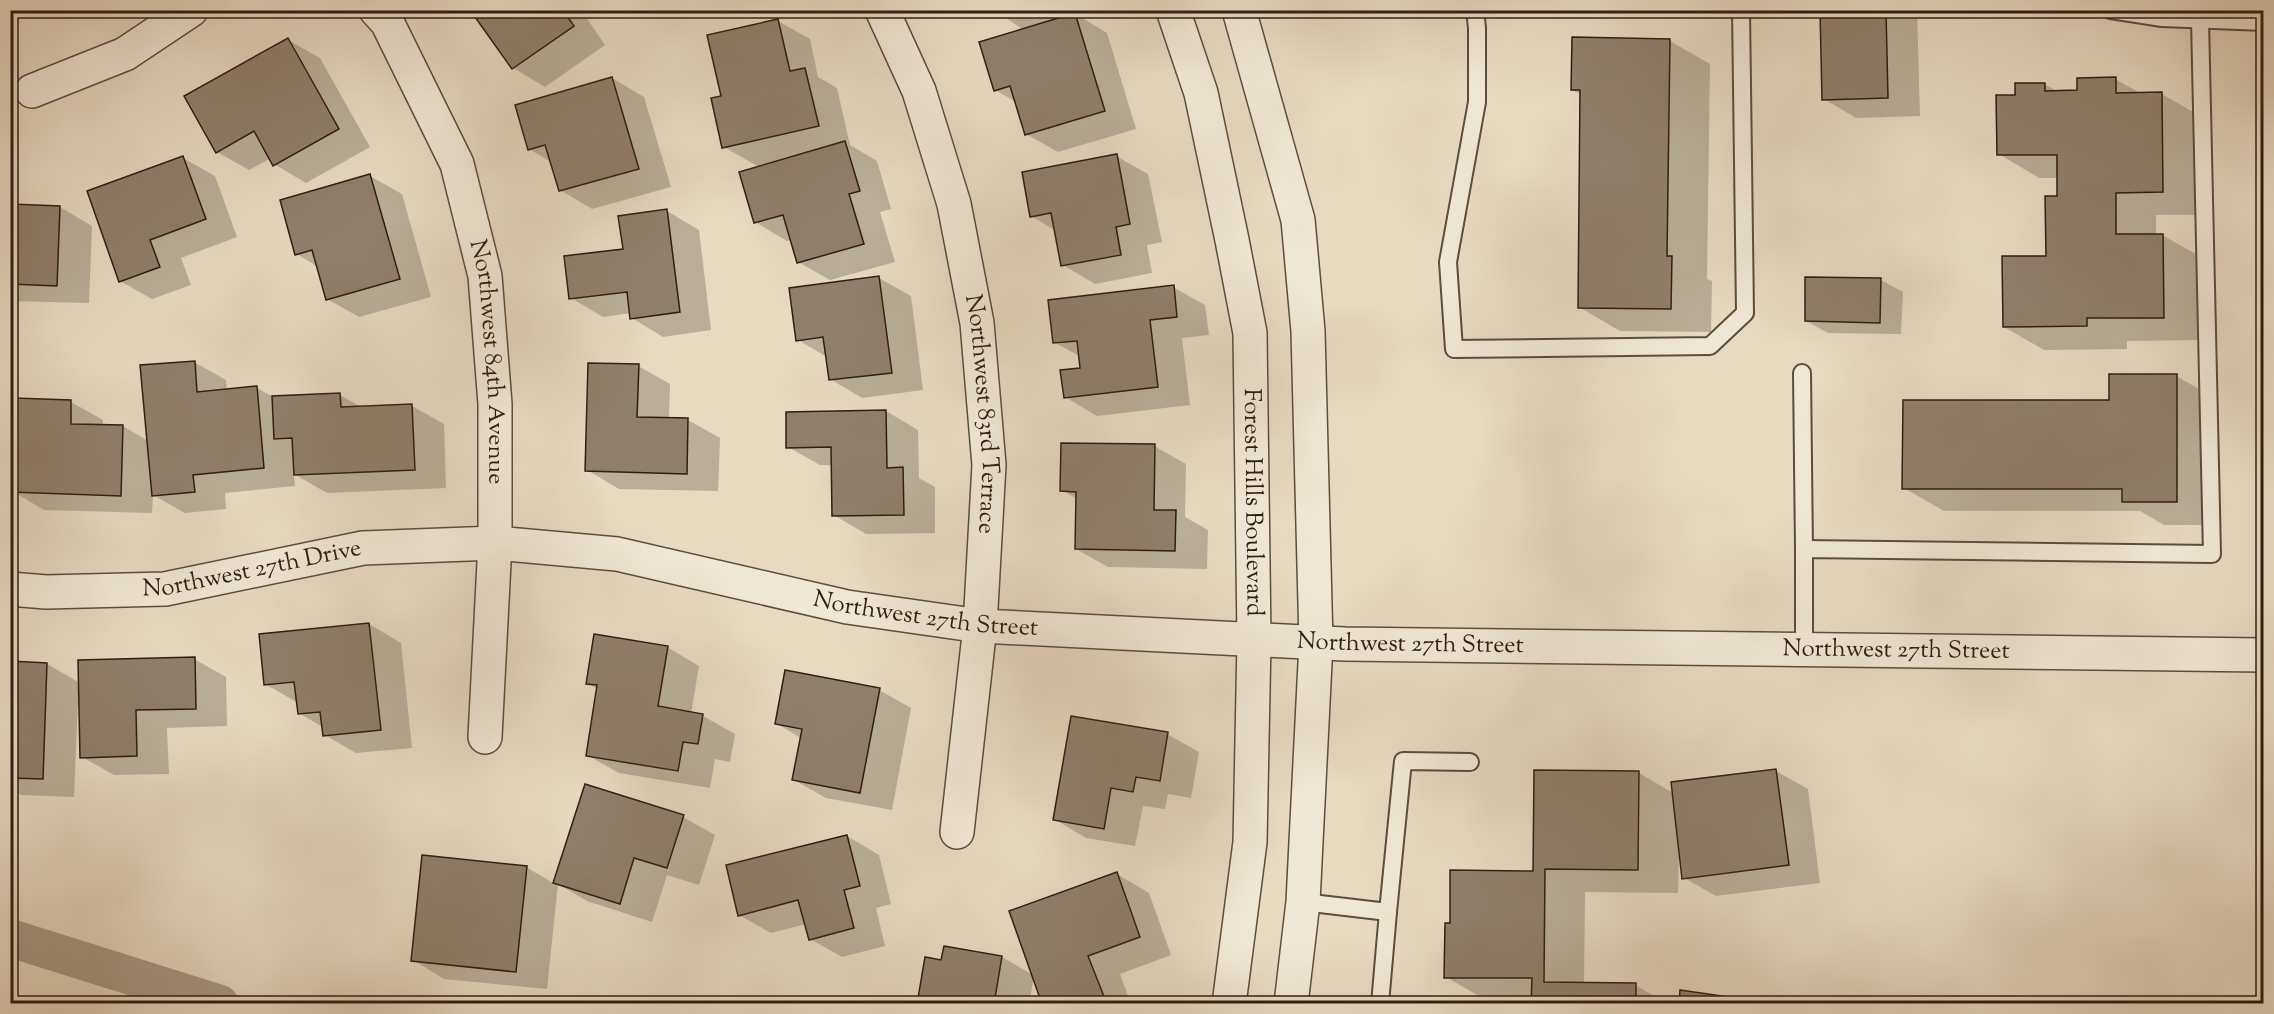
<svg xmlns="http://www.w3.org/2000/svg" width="2274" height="1014" viewBox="0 0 2274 1014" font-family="'Sorts Mill Goudy',serif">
<rect width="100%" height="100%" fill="#e6dac0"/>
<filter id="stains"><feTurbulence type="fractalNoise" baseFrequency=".00333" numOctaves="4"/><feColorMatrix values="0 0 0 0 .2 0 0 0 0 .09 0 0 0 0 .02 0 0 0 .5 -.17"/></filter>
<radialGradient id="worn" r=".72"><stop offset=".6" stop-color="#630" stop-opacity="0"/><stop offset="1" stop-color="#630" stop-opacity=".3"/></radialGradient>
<g fill="#0003">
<polygon points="472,10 581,10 605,45 545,87 513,68"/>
<polygon points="994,10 1082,10 1074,13 1107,33 1136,129 1058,152 1026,134 1016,102 995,90 1024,30"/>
<polygon points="1822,10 1917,10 1920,116 1856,118 1824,99"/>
<polygon points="778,21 810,39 818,77 837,88 850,145 877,161 891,209 880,212 895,262 830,280 798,262 791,240 787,241 755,222 759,167 724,147 723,98"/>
<polygon points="288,40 320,58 370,147 306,183 274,164 271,158 249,170 217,152"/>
<polygon points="1670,41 1710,64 1707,279 1712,281 1711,332 1620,331 1579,307 1582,95 1572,90"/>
<polygon points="612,78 644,97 671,187 592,209 560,190 551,162 529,149"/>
<polygon points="2115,79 2142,94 2162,94 2202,117 2203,215 2156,215 2156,235 2162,235 2203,258 2204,340 2127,341 2127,349 2044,350 2004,327 2048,257 2059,198 2059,178 2039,178 1999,154 2016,97 2044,84 2059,92 2079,92"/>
<polygon points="1116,156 1148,174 1162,242 1147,245 1152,273 1095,284 1063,265 1056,231 1031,216"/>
<polygon points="183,158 215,176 237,237 181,258 191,285 152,299 120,281"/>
<polygon points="370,176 402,194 431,297 359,317 327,299 318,267 297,254"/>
<polygon points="10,206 60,207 92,226 89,303 10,301"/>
<polygon points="667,211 699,230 711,330 663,337 632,318 631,313 603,317 571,298"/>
<polygon points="879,278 911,296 923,390 862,398 830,379 827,357 798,340"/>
<polygon points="1881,280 1903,292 1901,334 1828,333 1806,321"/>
<polygon points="1173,287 1205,305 1209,335 1182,338 1190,405 1097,416 1065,397 1082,369 1081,357 1054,342"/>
<polygon points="194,362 226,380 227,391 257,388 273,397 340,395 363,408 412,406 444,424 446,488 327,493 294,474 295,486 225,493 226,509 185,513 153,495 152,513 44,510 12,491 10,395 19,400 71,402 103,420 103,426 123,426 148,441"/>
<polygon points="638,366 670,384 669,419 688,420 720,438 718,491 619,489 587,470"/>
<polygon points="2176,376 2217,399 2217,525 2164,525 2140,511 1944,511 1904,488 2110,401"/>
<polygon points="886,411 918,430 919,478 935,487 935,533 866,534 834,515 833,465 820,465 788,447"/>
<polygon points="1154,446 1186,464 1185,517 1208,530 1207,569 1108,567 1076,549 1077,499 1062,490"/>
<polygon points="369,624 401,643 412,748 356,753 325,735 324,728 299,713 298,703 265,684"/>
<polygon points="667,647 699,666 691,714 703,716 735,734 730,762 715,759 710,788 619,773 587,755 598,689 587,683"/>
<polygon points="194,659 226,677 227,726 167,728 169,774 114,775 82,757 80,702 78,702 74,797 21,795 10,789 10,663 47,664 80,683"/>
<polygon points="879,690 911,708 892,810 826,798 794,780 801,738 777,724"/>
<polygon points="1167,734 1199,752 1191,798 1168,794 1165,809 1143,806 1135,846 1086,838 1054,819"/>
<polygon points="1776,771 1808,789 1820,883 1716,896 1684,878 1681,851 1679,851 1678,893 1585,892 1584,984 1635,985 1668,1004 1533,1004 1533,1001 1486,1000 1446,977 1451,925 1534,872 1639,773 1673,793"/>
<polygon points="586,786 683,817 715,835 699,885 667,875 652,922 587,901 558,884 547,989 444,979 413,960 526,867 555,884"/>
<polygon points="847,836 879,855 891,904 876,908 885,946 842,957 810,939 806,924 771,933 739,915"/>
<polygon points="1117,874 1149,893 1171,955 1120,974 1131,1004 1044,1004 1034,976 1029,1004 919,1004 943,961 1002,957 1033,975"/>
</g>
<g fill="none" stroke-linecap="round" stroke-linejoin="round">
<polyline stroke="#a89a85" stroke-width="38" points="10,938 220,1004"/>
</g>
<g fill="#8f7f6d" stroke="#301d13" stroke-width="1.5">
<polygon points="470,10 563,10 574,26 512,69"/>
<polygon points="1820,10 1886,10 1888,98 1822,100"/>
<polygon points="1075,13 1105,111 1025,135 1010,86 994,91 979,42"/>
<polygon points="778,19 790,71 805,68 819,126 722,148 711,98 721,96 707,35"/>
<polygon points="1572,37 1670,39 1667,256 1672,256 1671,309 1578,308 1580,90 1571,90"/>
<polygon points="288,38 339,129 273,166 254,131 216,153 184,96"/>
<polygon points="612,77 639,169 559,191 545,145 528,150 515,105"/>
<polygon points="2116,77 2116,93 2162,92 2163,192 2116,193 2116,234 2163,234 2164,318 2087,318 2087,326 2003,327 2002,256 2046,256 2045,196 2057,196 2057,155 1997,155 1996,95 2015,95 2015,83 2045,83 2045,91 2077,90 2077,78"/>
<polygon points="845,141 860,191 849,194 864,244 797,263 783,215 754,223 739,172"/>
<polygon points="1117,154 1130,224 1116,227 1121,255 1061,266 1051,213 1030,217 1022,172"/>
<polygon points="183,156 206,219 150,240 160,267 119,282 87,191"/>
<polygon points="370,174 400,279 326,300 312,250 295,255 280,200"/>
<polygon points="10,204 60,206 57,286 10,284"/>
<polygon points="667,209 680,312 630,319 627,292 569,299 564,256 623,249 618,216"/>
<polygon points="879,276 892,373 829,380 823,337 796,341 789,288"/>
<polygon points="1805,277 1881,278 1880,323 1805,321"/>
<polygon points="1174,285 1177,317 1150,320 1158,387 1064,398 1060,370 1080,368 1077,341 1053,343 1048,300"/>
<polygon points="195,361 197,392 257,386 264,468 193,475 195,492 152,496 140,365"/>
<polygon points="588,363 639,364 637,417 688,418 687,474 585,471"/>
<polygon points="2109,374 2177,374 2177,502 2122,502 2122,489 1902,489 1903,400 2109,400"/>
<polygon points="340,393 341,407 412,404 415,470 294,475 292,438 274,439 272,396"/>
<polygon points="13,398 71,400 71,424 123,425 121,496 10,492"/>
<polygon points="886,410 887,468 903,467 904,515 832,516 831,447 786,448 786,412"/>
<polygon points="1061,443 1155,444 1154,510 1176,510 1175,551 1075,549 1076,492 1060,491"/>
<polygon points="369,623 381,730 323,736 320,712 298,714 294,682 264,685 259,634"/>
<polygon points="594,634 668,646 658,706 703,714 698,744 683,742 678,771 586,756 597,685 586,684"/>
<polygon points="195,657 196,709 136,710 137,756 80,758 78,660"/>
<polygon points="10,661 47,663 43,779 10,778"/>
<polygon points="785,670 880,688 860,793 792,780 802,729 775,724"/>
<polygon points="1071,716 1168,732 1160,781 1136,777 1133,792 1111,788 1104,829 1053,820"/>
<polygon points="1776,769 1789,865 1682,879 1671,782"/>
<polygon points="1534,770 1639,771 1638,870 1545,869 1544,982 1636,983 1636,1004 1531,1004 1532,978 1444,978 1445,923 1450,923 1450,870 1533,871"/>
<polygon points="585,784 684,815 667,868 634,858 620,904 553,883"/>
<polygon points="847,835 860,886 844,890 854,928 809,940 798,900 738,916 726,865"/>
<polygon points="422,855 527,866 516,972 411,961"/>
<polygon points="1117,872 1140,937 1088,956 1105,999 1093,1004 1042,1004 1009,911"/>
<polygon points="944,946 1002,956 994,1004 917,1004 925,957 941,960"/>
<polygon points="1680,990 1778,1004 1679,1004"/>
</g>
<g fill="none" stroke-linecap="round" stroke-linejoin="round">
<defs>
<g id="service">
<polyline points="1475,10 1477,28 1477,102 1448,262 1454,349 1710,346 1745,313 1741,10"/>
<polyline points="2111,10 2162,18 2264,22"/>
<polyline points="1802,373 1804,549"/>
<polyline points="1804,650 1804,549 2212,554 2200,20"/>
<polyline points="1303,902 1388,912 1403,761 1470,762"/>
<polyline points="1380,1004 1388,912"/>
</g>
<g id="minor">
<path id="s1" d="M376 10 387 22 457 164 485 276 495 404V543L485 737"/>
<path id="s2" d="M882 10 919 91 954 204 977 323 989 465 980 626 957 832"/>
<polyline points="32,91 125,54 191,10"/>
<path id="s3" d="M10 589 46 592 165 589 363 548 495 543 617 554 847 607 980 626 1345 644 2264 655"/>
</g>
<g id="tertiary">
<path id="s4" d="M1173 10 1201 93 1232 240 1250 333 1254 640 1250 842 1229 1004"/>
<polyline points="1239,10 1298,220 1308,331 1316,643 1303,902 1291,1004"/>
</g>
</defs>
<use href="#service" stroke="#5e4c3e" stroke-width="20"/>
<use href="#minor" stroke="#5e4c3e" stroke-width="36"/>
<use href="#tertiary" stroke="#5e4c3e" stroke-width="36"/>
<use href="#service" stroke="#efe7d6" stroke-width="16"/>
<use href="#minor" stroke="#efe7d6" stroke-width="33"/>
<use href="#tertiary" stroke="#efe7d6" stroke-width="33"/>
</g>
<g text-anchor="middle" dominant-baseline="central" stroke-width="4.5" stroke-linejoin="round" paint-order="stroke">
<g font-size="24" fill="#301d13" stroke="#efe7d6">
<text stroke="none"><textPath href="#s1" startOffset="376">Northwest 84th Avenue</textPath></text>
<text stroke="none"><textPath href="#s2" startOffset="420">Northwest 83rd Terrace</textPath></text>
<text stroke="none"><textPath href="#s4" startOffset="502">Forest Hills Boulevard</textPath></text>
<text stroke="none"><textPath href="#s3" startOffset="244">Northwest 27th Drive</textPath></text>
<text stroke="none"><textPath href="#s3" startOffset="927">Northwest 27th Street</textPath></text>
<text stroke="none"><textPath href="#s3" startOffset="1413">Northwest 27th Street</textPath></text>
<text stroke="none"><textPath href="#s3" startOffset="1899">Northwest 27th Street</textPath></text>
</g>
</g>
<rect width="2274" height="1014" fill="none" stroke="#e6dac0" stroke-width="36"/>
<rect x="12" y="12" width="2250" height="990" fill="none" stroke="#301d13" stroke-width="3"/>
<rect x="18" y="18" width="2238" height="978" fill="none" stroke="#301d13" stroke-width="1.5"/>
<rect width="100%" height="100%" filter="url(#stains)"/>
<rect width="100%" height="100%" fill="url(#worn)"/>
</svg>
